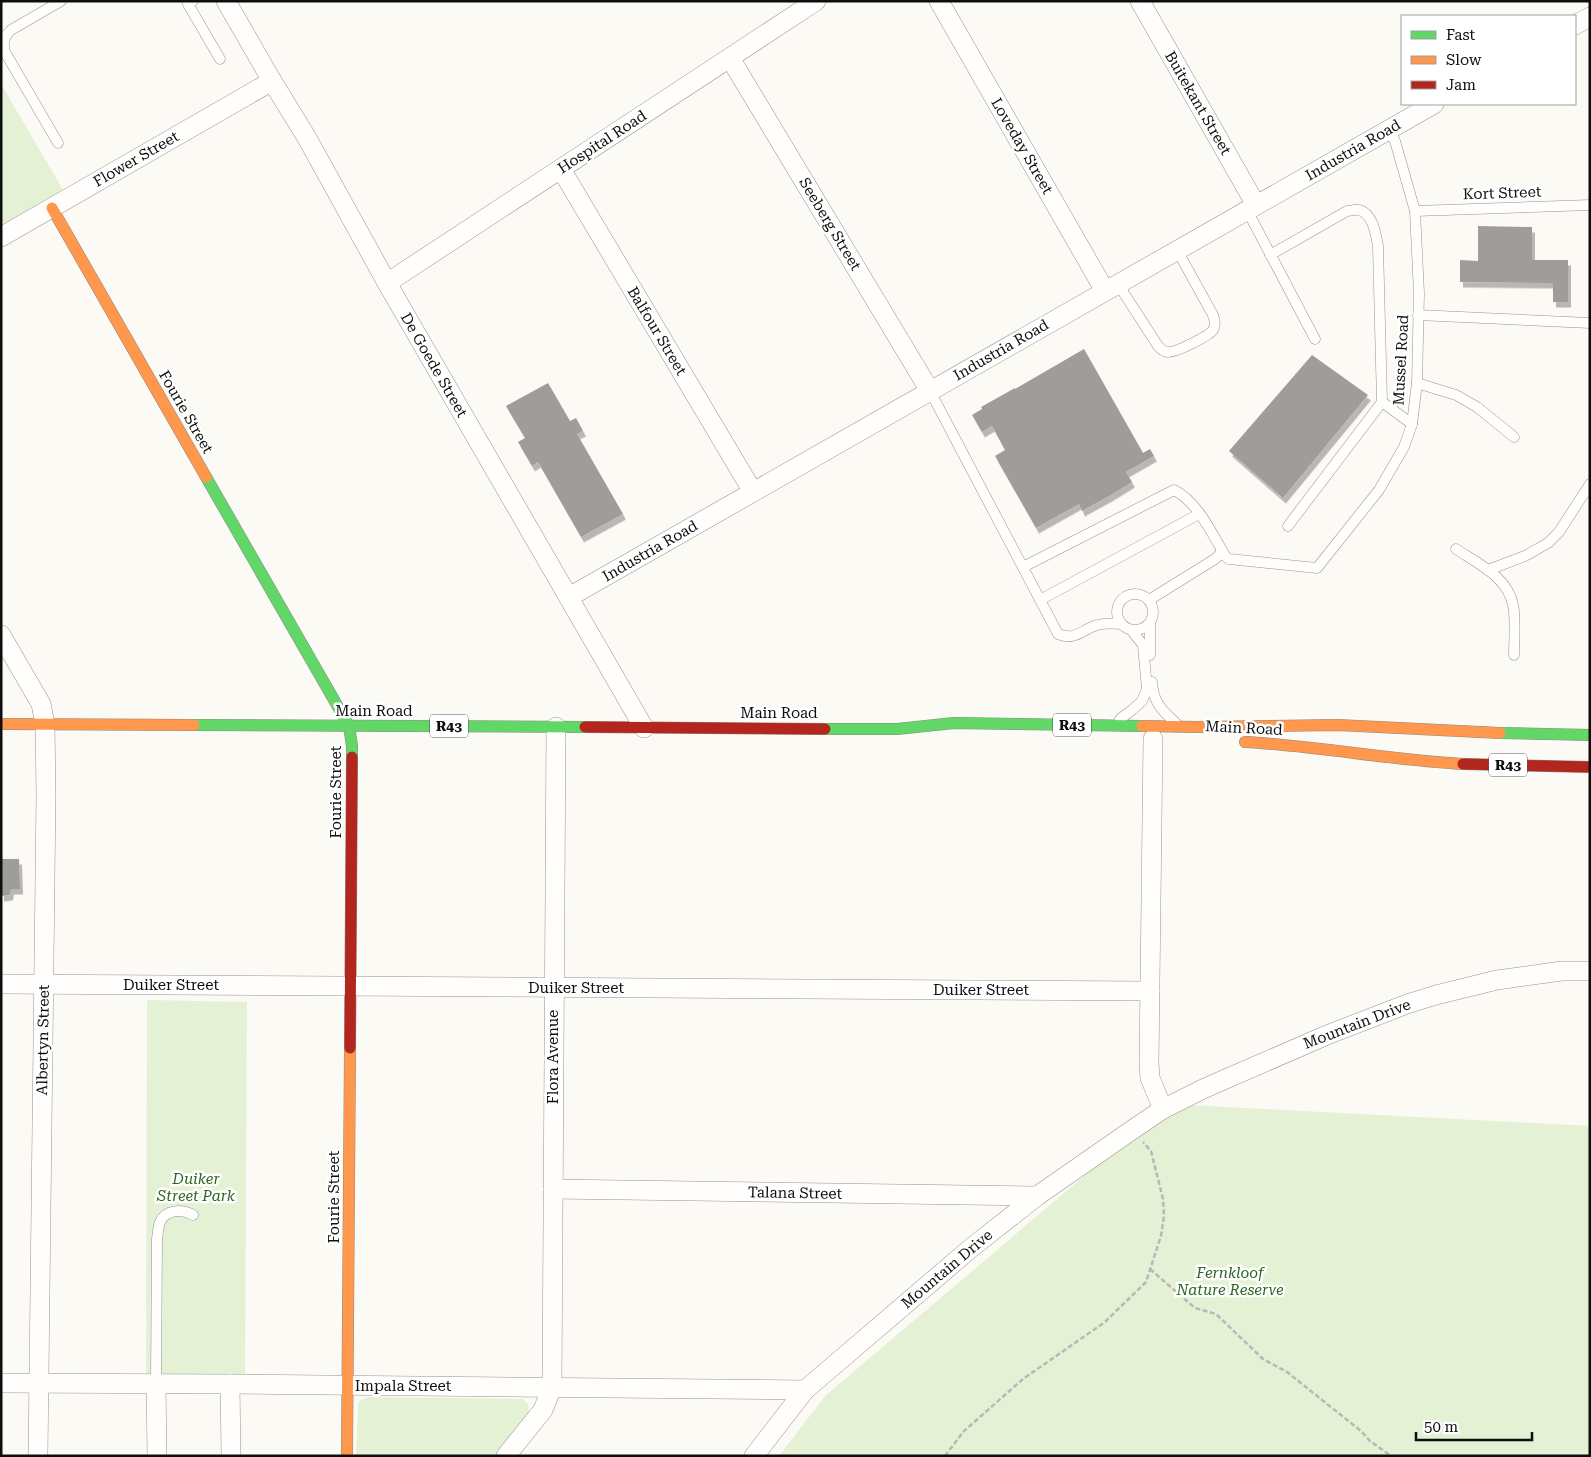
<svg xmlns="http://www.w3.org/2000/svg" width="1591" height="1457" viewBox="0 0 1591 1457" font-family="'Roboto Serif',serif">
<defs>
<filter id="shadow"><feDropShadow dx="3" dy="5.5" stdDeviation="0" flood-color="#0004"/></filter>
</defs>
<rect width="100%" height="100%" fill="#fcfaf4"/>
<g fill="#e4f1d4">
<polygon points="1,84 63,190 1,226"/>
<polygon points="147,1000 247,1002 245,1374 146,1374"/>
<polygon points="1169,1104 1590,1126 1590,1456 779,1456 825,1396"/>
<path d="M368 1397 522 1399C530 1403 530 1409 527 1417L496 1456H356L358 1403 361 1400Z"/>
</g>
<g fill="#9f9d99" filter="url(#shadow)">
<polygon points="1478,226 1532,227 1532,260 1568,260 1568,302 1553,302 1553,283 1460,282 1460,260 1478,261"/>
<polygon points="1084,349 1143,453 1150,449 1154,456 1126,472 1132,482 1111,495 1082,511 1079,504 1036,528 995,456 1005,450 992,426 982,432 972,415 982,409 981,407 1015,388 1015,389"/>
<polygon points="1312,355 1368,395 1283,498 1229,451"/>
<polygon points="548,383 570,421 576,418 583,431 577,434 623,514 581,537 538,462 532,466 518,442 525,438 506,406"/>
<polygon points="1,859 19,859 20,889 11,889 10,895 1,896"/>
</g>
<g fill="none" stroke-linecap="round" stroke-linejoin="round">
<defs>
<g id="lane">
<polyline points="193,1 188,4 220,59"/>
<path d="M58 143 5 52C2 43 4 36 11 30L61 1"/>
<polyline points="1247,210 1315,339"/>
<polyline points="1415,211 1590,205"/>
<path d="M1270 255 1347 211C1351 211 1355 209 1359 210 1373 213 1376 235 1378 246L1382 402 1288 526"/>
<path d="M1118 284 1158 346C1161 349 1163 352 1168 352 1175 353 1209 336 1213 330 1216 325 1215 320 1213 315L1177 250"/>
<polyline points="1418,315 1590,323"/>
<polyline points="1417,383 1456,395 1477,407 1514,437"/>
<path d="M930 391 1058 634C1076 641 1081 630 1097 625 1105 623 1113 623 1122 624"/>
<polyline points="1382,402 1412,424"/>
<path d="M1456 549C1477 563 1508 577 1513 605 1516 618 1514 641 1514 655"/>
<path d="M1023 567 1174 490C1198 502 1212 534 1226 557L1229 559 1317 568 1379 490 1404 447 1412 424 1417 383 1419 293 1415 211 1395 141 1389 129"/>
<polyline points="1488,570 1525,556 1548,543 1559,532 1590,484"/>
<circle cx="1135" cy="612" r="18"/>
<polyline points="1040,600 1199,514"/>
<polyline points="1149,600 1215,559 1221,553 1221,549"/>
<polyline points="1150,624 1150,655"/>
<path d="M1152 682C1153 701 1161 710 1175 722"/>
<polyline points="1120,719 1132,710 1142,701 1147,689 1143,645 1132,631"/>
<path d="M156 1384 157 1239C158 1234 158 1227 160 1222 166 1209 182 1209 193 1215"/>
</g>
<g id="street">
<polyline points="226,1 272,81 307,138 387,283 644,728"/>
<polyline points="939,1 1105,291"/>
<polyline points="1140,1 1256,205"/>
<polyline points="1575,25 1590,17"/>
<polyline points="730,58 930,391"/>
<polyline points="561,169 753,492"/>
<polyline points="1,237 272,81"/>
<polyline points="387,283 816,1"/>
<polyline points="569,597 1434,104"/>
<polyline points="1,635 41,704 45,724 46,795 38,1456"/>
<polyline points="1153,739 1149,1063 1150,1078 1163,1109"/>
<polyline points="1,984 1150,991"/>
<polyline points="553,1189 1037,1196"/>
<polyline points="1,1383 230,1384 805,1390"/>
<polyline points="156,1384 157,1456"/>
<polyline points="230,1384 231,1456"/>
<polyline points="506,1456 543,1410 552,1387 556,727"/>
<polyline points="754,1456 805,1390 971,1248 1037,1196 1132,1130 1163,1109 1203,1089 1228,1078 1327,1035 1407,1004 1436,995 1497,980 1562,971 1590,971"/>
</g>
<g id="fast">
<polyline points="206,477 349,726 352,746 352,757"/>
<polyline points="194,725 585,727"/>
<polyline points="825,729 897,729 954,723 1142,726"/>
<polyline points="1500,733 1590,735"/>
</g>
<g id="slow">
<polyline points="52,208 206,477"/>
<polyline points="1,724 194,725"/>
<polyline points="1142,726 1196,727 1338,725 1500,733"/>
<path d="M1245 742C1318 746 1390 760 1463 764"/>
<polyline points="347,1456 350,1048"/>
</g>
<g id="jam">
<polyline points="585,727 825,729"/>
<polyline points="1463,764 1590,767"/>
<polyline points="350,1048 352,757"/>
</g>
</defs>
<use href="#lane" stroke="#959492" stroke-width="11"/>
<use href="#street" stroke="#959492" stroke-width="20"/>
<use href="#fast" stroke="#8c8b88" stroke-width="12"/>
<use href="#slow" stroke="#8c8b88" stroke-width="12"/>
<use href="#jam" stroke="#8c8b88" stroke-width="12"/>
<g stroke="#b8b8b7" stroke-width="2.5" stroke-dasharray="5 2.5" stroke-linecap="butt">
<polyline points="1150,1269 1195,1308 1216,1314 1263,1359 1287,1372 1361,1431 1370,1441 1391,1456"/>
<polyline points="945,1456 964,1431 1023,1379 1105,1322 1146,1282 1161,1236 1164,1216 1163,1199 1151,1151 1143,1142"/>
</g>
<use href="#lane" stroke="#fffefd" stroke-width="10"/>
<use href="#street" stroke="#fffefd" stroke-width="19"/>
<use href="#fast" stroke="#63d668" stroke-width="11"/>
<use href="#slow" stroke="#ff974d" stroke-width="11"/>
<use href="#jam" stroke="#b3261e" stroke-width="11"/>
</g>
<g text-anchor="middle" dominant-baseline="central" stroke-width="5" stroke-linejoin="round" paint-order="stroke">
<g fill="#fff" stroke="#565656" stroke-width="1">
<rect x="1053" y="713.5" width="38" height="23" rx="4"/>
<rect x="430" y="714.5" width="38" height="23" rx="4"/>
<rect x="1489" y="753.5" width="38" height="23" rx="4"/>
</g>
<g font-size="14" font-weight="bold" fill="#0e0e0e">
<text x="1072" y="725">R43</text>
<text x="449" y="726">R43</text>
<text x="1508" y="765">R43</text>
</g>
<g font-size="15" fill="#0e0e0e" stroke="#fff">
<text transform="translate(1198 103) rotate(60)">Buitekant Street</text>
<text transform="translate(602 142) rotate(-33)">Hospital Road</text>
<text transform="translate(1022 146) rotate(60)">Loveday Street</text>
<text transform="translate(1353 150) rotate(-30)">Industria Road</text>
<text transform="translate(136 159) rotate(-30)">Flower Street</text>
<text transform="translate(1502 193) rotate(-2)">Kort Street</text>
<text transform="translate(830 224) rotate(59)">Seeberg Street</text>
<text transform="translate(657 331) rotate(59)">Balfour Street</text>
<text transform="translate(1001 350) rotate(-30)">Industria Road</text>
<text transform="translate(1401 360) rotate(-87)">Mussel Road</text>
<text transform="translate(434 365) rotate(60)">De Goede Street</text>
<text transform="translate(186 412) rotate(60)">Fourie Street</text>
<text transform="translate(650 551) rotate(-30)">Industria Road</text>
<text x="374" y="711">Main Road</text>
<text x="779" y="713">Main Road</text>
<text transform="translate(1244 728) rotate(3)">Main Road</text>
<text transform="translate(336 792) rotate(-90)">Fourie Street</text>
<text x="171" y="985">Duiker Street</text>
<text x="576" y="988">Duiker Street</text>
<text x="981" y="990">Duiker Street</text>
<text transform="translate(1357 1024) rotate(-21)">Mountain Drive</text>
<text transform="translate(43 1040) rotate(-89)">Albertyn Street</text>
<text transform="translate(553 1057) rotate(-90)">Flora Avenue</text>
<text transform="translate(795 1193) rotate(1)">Talana Street</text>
<text transform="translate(334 1197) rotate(-90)">Fourie Street</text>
<text transform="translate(947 1269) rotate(-40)">Mountain Drive</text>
<text x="403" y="1386">Impala Street</text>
</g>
<g font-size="15" font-style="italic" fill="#2c651f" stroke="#fff">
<text x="196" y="1179">Duiker<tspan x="196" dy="17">Street Park</tspan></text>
<text x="1230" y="1273">Fernkloof<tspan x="1230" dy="17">Nature Reserve</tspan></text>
</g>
</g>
<rect width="1591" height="1457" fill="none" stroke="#0e0e0e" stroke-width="5"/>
<rect x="1401" y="15" width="175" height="90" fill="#ffffff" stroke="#9f9f9f"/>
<rect x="1411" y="31" width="25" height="8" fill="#63d668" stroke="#9f9f9f"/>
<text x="1446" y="40" font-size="15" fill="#0e0e0e">Fast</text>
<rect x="1411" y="56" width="25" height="8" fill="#ff974d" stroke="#9f9f9f"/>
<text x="1446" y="65" font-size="15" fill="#0e0e0e">Slow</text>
<rect x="1411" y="81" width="25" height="8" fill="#b3261e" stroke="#9f9f9f"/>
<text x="1446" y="90" font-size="15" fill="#0e0e0e">Jam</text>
<path d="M1416 1432v8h116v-8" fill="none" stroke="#0e0e0e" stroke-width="2.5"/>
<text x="1424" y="1432" font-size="15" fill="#0e0e0e" stroke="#ffffff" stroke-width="4" paint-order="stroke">50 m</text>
</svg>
